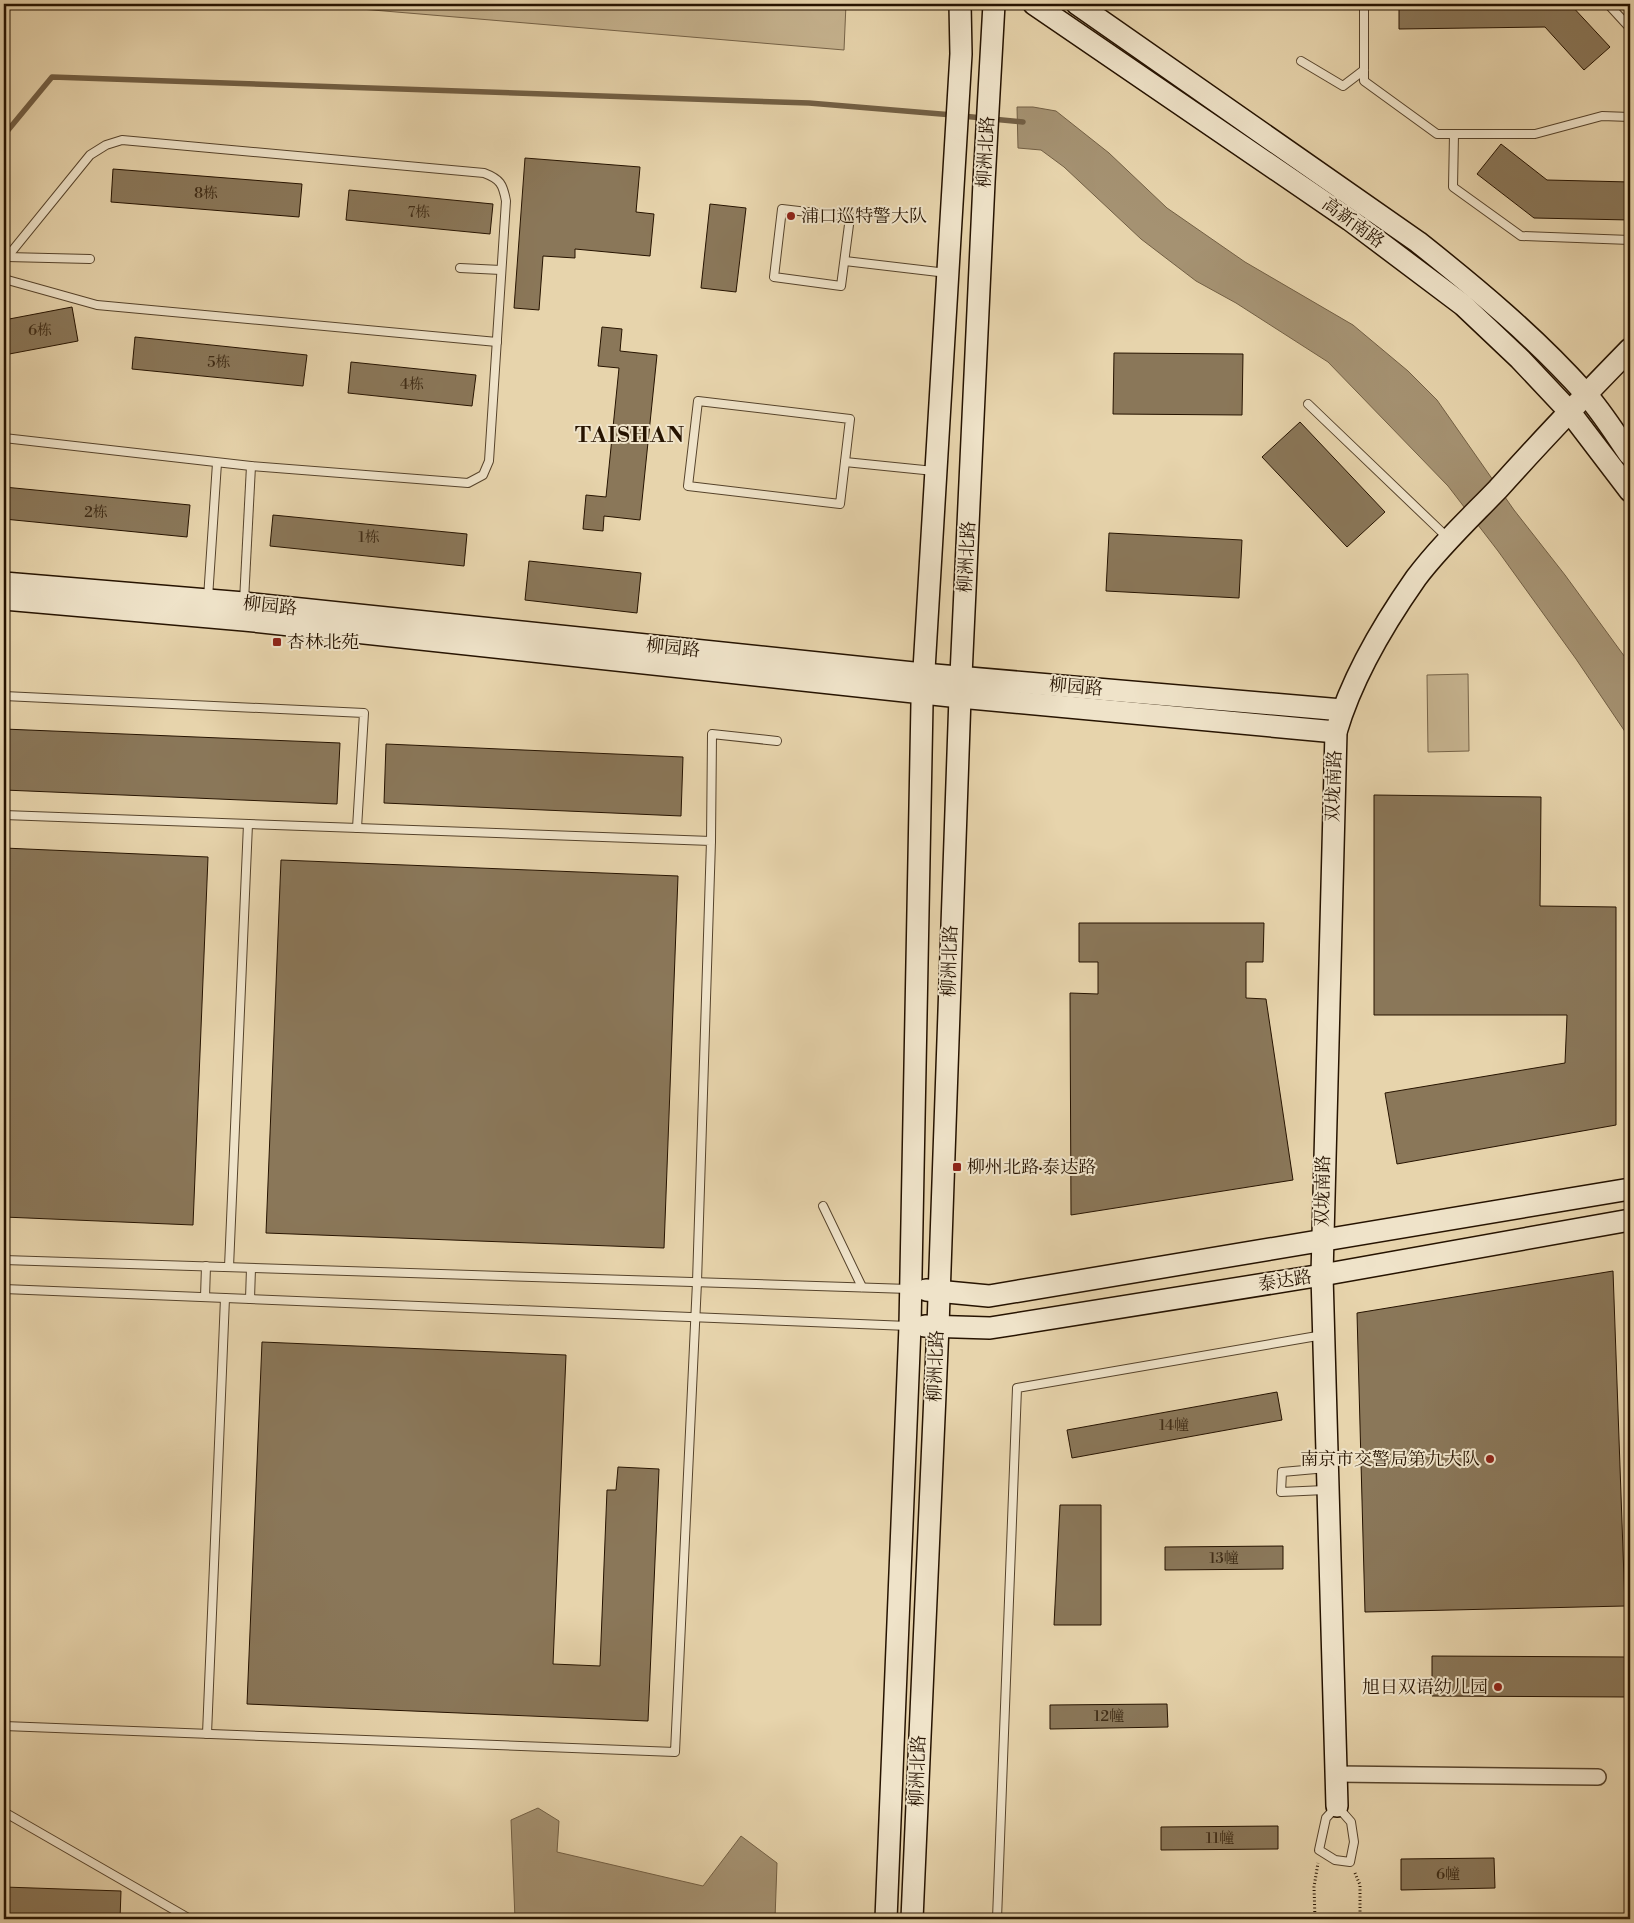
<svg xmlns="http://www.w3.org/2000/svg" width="1634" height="1923" viewBox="0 0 1634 1923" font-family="'Libre Bodoni','Noto Serif SC',serif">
<rect width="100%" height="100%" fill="#e7d4ac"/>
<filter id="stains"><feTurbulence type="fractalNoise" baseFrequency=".004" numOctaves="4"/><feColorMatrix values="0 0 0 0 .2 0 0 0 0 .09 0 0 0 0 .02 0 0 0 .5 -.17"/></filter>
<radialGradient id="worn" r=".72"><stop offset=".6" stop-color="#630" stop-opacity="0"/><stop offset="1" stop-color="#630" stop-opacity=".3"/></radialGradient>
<g fill="#c6b38f" stroke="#766348">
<polygon points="302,4 846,4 844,50"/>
<polygon points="1468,674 1469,751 1428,752 1427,675"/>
</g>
<g fill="#a59272" stroke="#725f44">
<polygon points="1017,107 1033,107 1056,111 1109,153 1167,208 1245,262 1353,325 1408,371 1437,400 1514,510 1565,575 1630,664 1630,739 1576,659 1498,551 1448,486 1328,362 1236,303 1196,281 1141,239 1064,167 1041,150 1018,148"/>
<polygon points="538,1808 559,1821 557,1852 703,1886 741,1836 777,1863 775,1919 515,1919 511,1820"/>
</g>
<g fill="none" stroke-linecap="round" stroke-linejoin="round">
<g stroke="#725f44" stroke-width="5.5">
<polyline points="962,116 983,118"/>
<polyline points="992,119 1023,122"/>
<polyline points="4,135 52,77 809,103 953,115"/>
</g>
</g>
<g fill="#8a7759" stroke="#261300">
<polygon points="1399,4 1570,4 1610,47 1584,70 1545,27 1399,29"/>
<polygon points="1501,144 1547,180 1630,182 1630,220 1534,218 1477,174"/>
<polygon points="525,158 640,167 636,212 654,214 650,256 575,249 575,258 543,256 539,310 514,308"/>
<polygon points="113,169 302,184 299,217 111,202"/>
<polygon points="349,190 493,204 490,234 346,220"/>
<polygon points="710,204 746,208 736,292 701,288"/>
<polygon points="72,307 78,341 4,355 4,320"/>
<polygon points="602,327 622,329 620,351 657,355 640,520 604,516 603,531 583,529 586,495 606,497 619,368 598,366"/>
<polygon points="135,337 307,355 303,386 132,369"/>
<polygon points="1114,353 1243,354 1242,415 1113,414"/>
<polygon points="351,362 476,375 472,406 348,393"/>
<polygon points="1300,422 1385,512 1347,547 1262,457"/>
<polygon points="4,487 190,505 187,537 4,519"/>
<polygon points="273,515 467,534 464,566 270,546"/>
<polygon points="1109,533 1242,540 1239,598 1106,591"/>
<polygon points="529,561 641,573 637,613 525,600"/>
<polygon points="4,729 340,743 337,804 4,790"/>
<polygon points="386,744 683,757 681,816 384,803"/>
<polygon points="1374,795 1541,797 1540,906 1616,907 1616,1125 1397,1164 1385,1093 1565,1063 1567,1015 1374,1015"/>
<polygon points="4,848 208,857 193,1225 4,1217"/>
<polygon points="281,860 678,876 664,1248 266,1233"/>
<polygon points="1079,923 1264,923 1263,962 1246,962 1246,998 1266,999 1293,1180 1071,1215 1070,993 1098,994 1098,962 1079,962"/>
<polygon points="1613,1271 1625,1606 1365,1612 1357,1313"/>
<polygon points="262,1342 566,1355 553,1664 600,1666 607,1490 616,1490 618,1467 659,1469 648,1721 247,1704"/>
<polygon points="1277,1392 1282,1420 1072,1458 1067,1430"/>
<polygon points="1060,1505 1101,1505 1101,1625 1054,1625"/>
<polygon points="1283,1546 1283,1569 1165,1570 1165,1547"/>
<polygon points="1432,1656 1627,1657 1627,1697 1432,1696"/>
<polygon points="1167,1704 1168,1727 1050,1729 1050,1705"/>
<polygon points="1278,1826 1278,1849 1161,1850 1161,1827"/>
<polygon points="1494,1858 1495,1888 1401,1890 1401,1859"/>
<polygon points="4,1887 121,1891 120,1919 4,1919"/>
</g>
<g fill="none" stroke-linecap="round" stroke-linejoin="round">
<defs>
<g id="lane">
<polyline points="1364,4 1364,81 1437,134 1535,134 1602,116 1630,117"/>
<polyline points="1608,4 1630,28"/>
<polyline points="1301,61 1343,86 1364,70"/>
<polyline points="1454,134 1453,187 1521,236 1630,240"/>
<polygon points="782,209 850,217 841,286 774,277"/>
<polyline points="7,257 90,259"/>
<path d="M4 261 90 155 106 145 122 140 484 173C500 179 503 184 506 201L489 461 483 475 468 483 251 466 4 438"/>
<polyline points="845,261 947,273"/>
<polyline points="460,268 501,270"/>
<polyline points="4,279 97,305 497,342"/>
<polygon points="698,401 850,419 840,504 688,486"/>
<polyline points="1308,404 1449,539"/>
<polyline points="845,462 934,471"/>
<polyline points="208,598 217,463"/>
<polyline points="244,601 251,466"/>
<polyline points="4,696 364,713 357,828"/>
<polyline points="4,815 711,841 697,1282 675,1752 4,1726"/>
<polyline points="711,841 712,734 777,741"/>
<polyline points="823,1206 862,1287"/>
<polyline points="4,1260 909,1289"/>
<polyline points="229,1267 248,824"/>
<polyline points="4,1289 908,1326"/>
<polyline points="205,1297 206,1266"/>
<polyline points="250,1299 251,1268"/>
<polyline points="1325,1490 1281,1492 1282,1472 1327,1468"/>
<polyline points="207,1734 225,1298"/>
<polygon points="1337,1806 1351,1822 1354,1842 1350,1862 1335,1860 1319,1850 1326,1818"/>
<polyline points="4,1812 190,1919"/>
<polyline points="997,1919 1017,1388 1323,1335"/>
</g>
<polyline id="street" points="1336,1774 1598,1777"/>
<g id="secondary">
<polyline points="1034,4 1350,220 1463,305 1520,359 1569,411 1630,491"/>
<path d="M1077 4 1418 242C1476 288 1535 337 1585 393 1602 412 1616 435 1630 455"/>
<polyline points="4,583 244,603 923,674 1342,710"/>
<polyline points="4,599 244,620 960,697 1336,732"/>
<polyline points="926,1290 989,1296 1630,1189"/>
<polyline points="925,1326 990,1328 1322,1275 1630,1220"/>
<path d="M1337 1806 1322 1275 1336 732C1352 677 1383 625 1416 578 1440 546 1470 518 1498 489 1541 441 1585 395 1630 349"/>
<polyline points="886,1919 910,1326 922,703 961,54 960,4"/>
<polyline points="912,1919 938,1326 960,697 984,182 994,4"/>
</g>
</defs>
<use href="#lane" stroke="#56432b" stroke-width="10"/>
<use href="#street" stroke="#56432b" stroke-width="18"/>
<use href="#secondary" stroke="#261300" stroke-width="24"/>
<g stroke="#261300" stroke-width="3" stroke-dasharray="1 2.5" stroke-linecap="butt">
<polyline points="1355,1873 1360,1885 1360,1919"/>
<polyline points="1315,1919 1314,1887 1318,1863"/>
</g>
<use href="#lane" stroke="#efe3c9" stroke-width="8"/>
<use href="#street" stroke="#efe3c9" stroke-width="15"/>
<use href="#secondary" stroke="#efe3c9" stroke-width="21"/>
</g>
<g fill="#8f2418" stroke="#efe3c9" stroke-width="2">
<circle cx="791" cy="216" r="5"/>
<rect x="272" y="637" width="10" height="10" rx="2.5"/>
<rect x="952" y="1162" width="10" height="10" rx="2.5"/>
<circle cx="1490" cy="1459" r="5"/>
<circle cx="1498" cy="1687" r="5"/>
</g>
<g text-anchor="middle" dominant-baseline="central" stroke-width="4" stroke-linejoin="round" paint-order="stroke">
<g font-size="15" fill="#3f2c16">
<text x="206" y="193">8栋</text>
<text x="419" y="212">7栋</text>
<text x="40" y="330">6栋</text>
<text x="219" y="362">5栋</text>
<text x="412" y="384">4栋</text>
<text x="96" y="512">2栋</text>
<text x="369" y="537">1栋</text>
<text x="1174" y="1425">14幢</text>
<text x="1224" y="1558">13幢</text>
<text x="1109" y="1716">12幢</text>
<text x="1220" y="1838">11幢</text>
<text x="1448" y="1874">6幢</text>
</g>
<g font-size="18" fill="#261300" stroke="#efe3c9">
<text transform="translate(986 152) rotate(-87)">柳洲北路</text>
<text transform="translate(1353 223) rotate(36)">高新南路</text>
<text transform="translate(967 557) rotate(-87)">柳洲北路</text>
<text transform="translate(270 606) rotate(6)">柳园路</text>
<text transform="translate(673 648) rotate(6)">柳园路</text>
<text transform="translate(1076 687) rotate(5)">柳园路</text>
<text transform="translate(1334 786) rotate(-88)">双垅南路</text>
<text transform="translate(950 961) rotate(-88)">柳洲北路</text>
<text transform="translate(1323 1191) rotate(-89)">双垅南路</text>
<text transform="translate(1285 1281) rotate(-9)">泰达路</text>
<text transform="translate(936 1366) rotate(-88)">柳洲北路</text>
<text transform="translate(918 1771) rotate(-88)">柳洲北路</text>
</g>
<g font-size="18" fill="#261300" stroke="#efe3c9" text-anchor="start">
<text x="801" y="216">浦口巡特警大队</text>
<text x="287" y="642">杏林北苑</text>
<text x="967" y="1167">柳州北路·泰达路</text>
<text x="1480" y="1459" text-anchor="end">南京市交警局第九大队</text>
<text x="1488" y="1687" text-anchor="end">旭日双语幼儿园</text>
</g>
<g font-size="22" font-weight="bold" letter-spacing="1" fill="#261300" stroke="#efe3c9">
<text x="630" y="435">TAISHAN</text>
</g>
</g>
<rect width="1634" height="1923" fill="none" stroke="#e7d4ac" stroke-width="20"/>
<rect x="5" y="5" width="1624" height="1913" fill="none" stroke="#261300" stroke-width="2.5"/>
<rect x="10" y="10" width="1614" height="1903" fill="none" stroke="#261300"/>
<rect width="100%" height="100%" filter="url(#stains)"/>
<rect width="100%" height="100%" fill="url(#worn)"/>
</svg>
